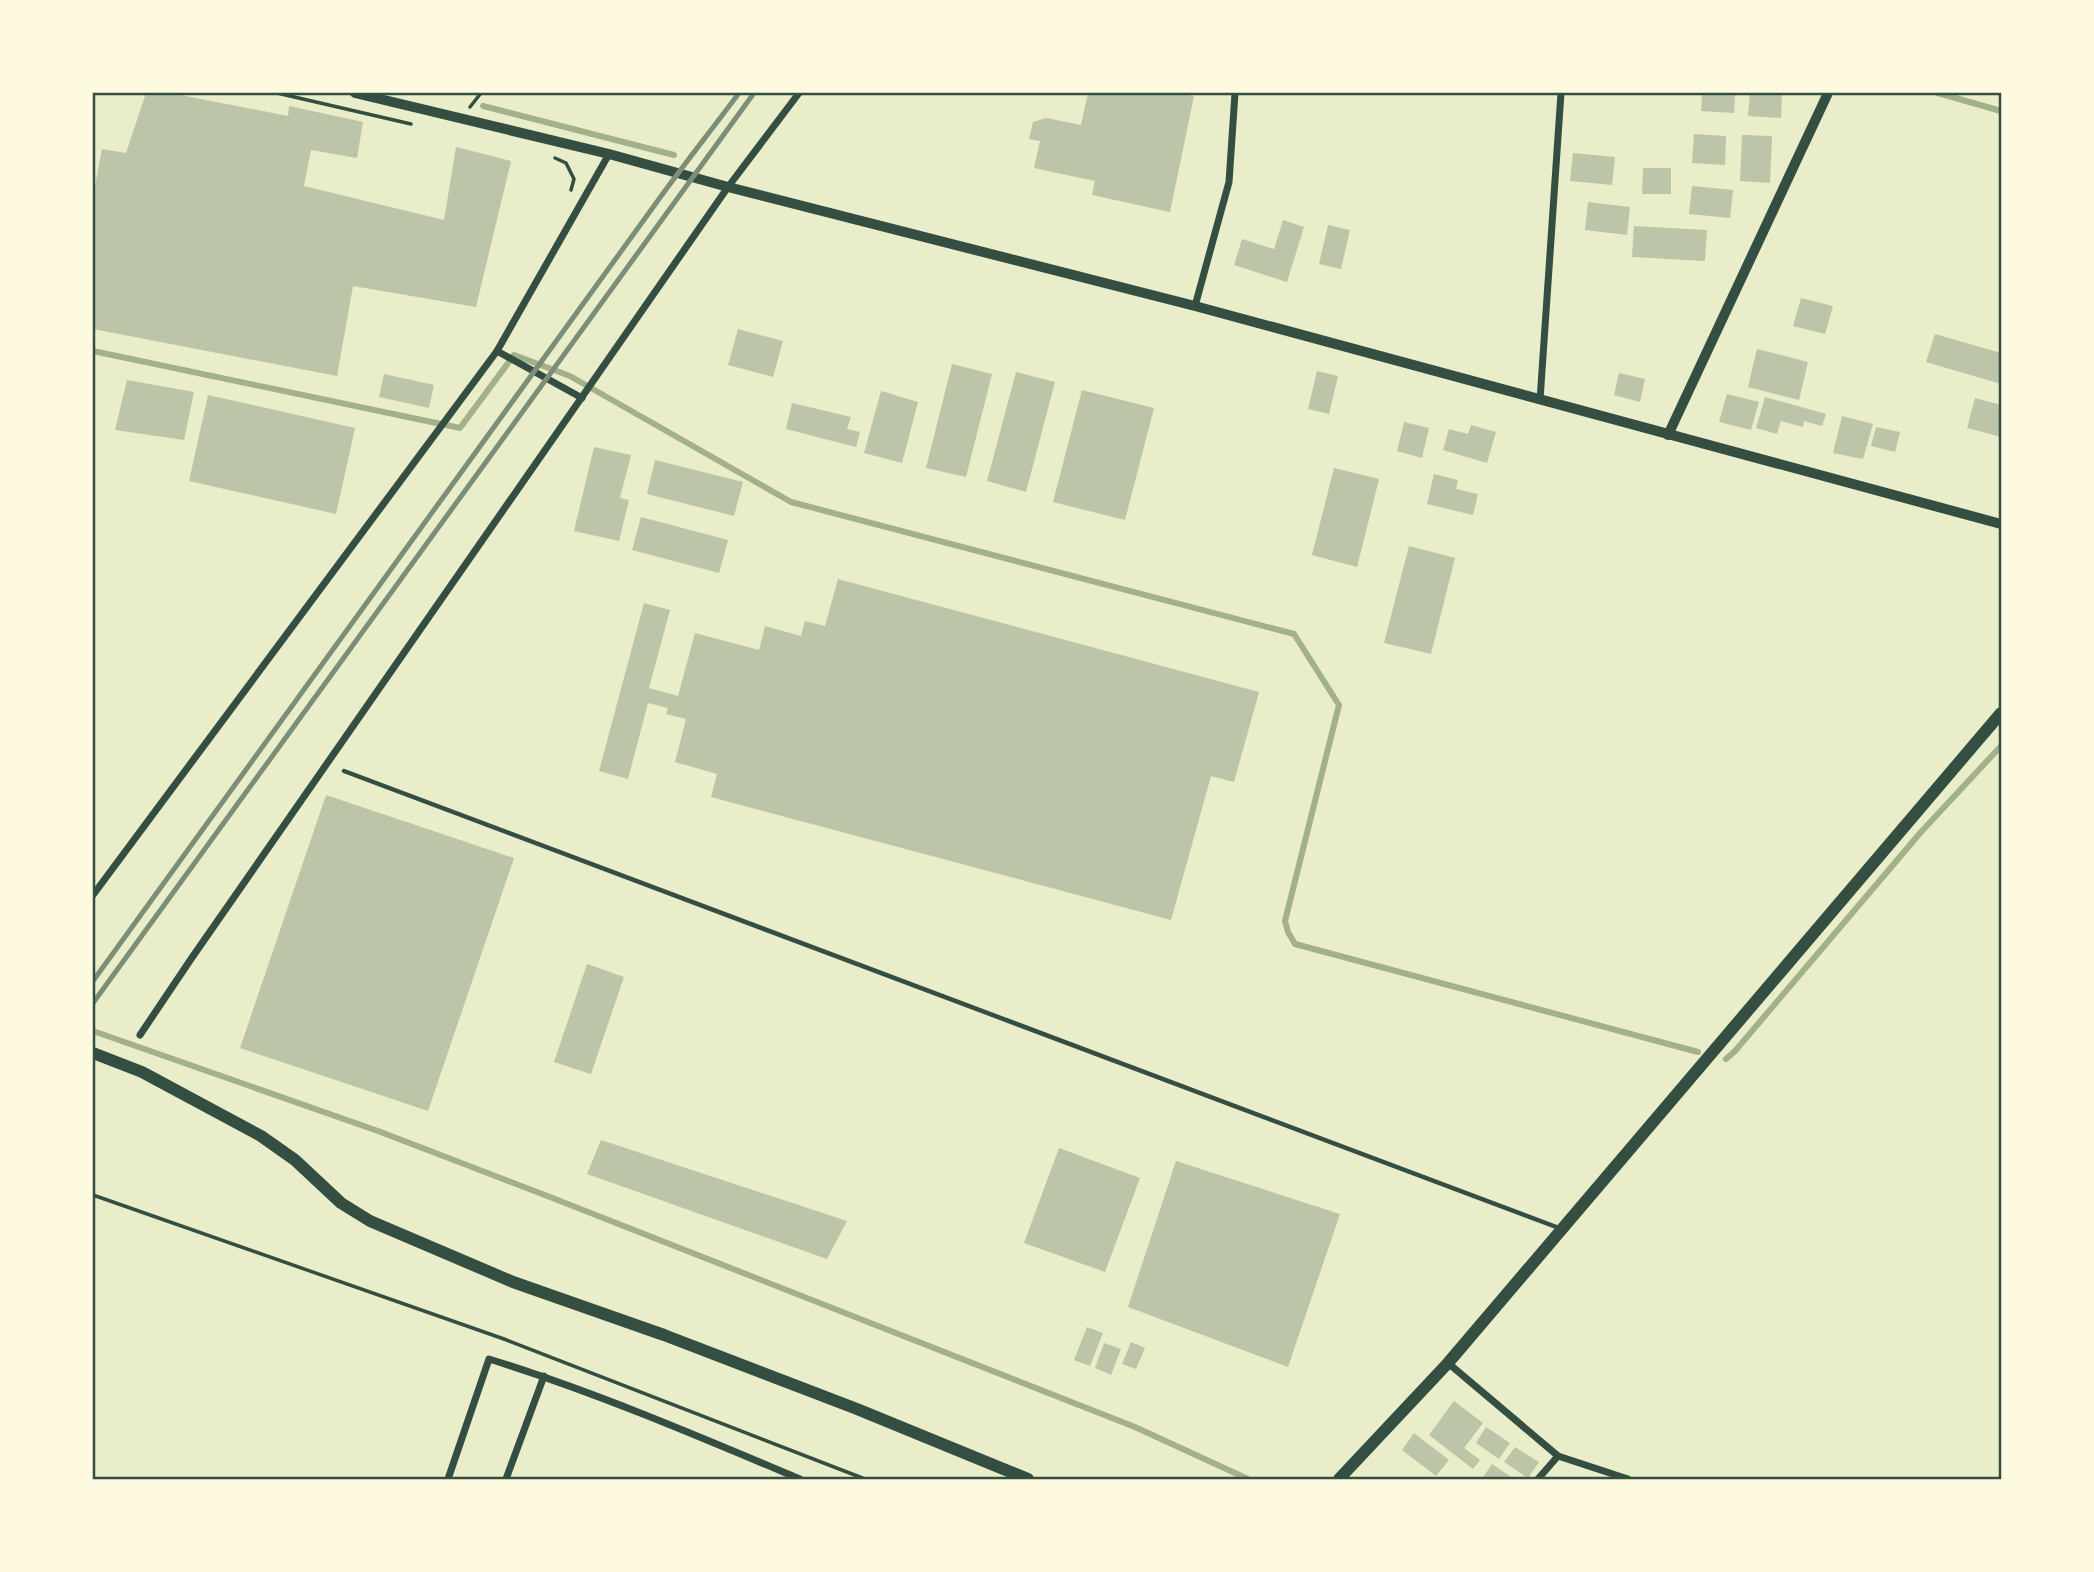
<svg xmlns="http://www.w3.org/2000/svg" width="2094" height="1572" viewBox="0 0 2094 1572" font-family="Lora,serif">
<rect width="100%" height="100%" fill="#e9edc9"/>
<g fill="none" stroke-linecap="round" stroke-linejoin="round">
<g stroke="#a3b18a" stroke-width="6">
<polyline points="1938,93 2001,111"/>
<polyline points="483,106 674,155"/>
<polyline points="93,351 460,428 514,355 570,376 791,502 1294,634 1339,705 1285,921 1288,932 1295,944 1698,1052"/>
<polyline points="93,1031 378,1131 550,1197 1135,1427 1248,1479"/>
<polyline points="1726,1059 1735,1051 1921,832 2001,746"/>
</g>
</g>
<g fill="#bcc5a7">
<polygon points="146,93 170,93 288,116 289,106 363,122 357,158 311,150 304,186 444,220 456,147 511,161 476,307 353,286 337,376 93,329 93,196 102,149 126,153"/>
<polygon points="1088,93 1180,93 1194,96 1170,212 1092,195 1095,181 1034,168 1040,141 1029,139 1033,122 1046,118 1081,125"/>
<polygon points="1702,93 1735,93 1734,113 1701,111"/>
<polygon points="1750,93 1782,93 1781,118 1748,116"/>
<polygon points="1694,134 1726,136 1725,165 1692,163"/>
<polygon points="1742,135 1772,136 1770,183 1740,181"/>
<polygon points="1573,153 1615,157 1612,185 1570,181"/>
<polygon points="1643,168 1671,168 1671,194 1642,194"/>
<polygon points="1692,186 1733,190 1730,218 1689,214"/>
<polygon points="1588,202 1630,207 1627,235 1585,230"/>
<polygon points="1283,220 1304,227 1287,282 1234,265 1242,239 1274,249"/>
<polygon points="1328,225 1350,230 1341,269 1319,264"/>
<polygon points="1634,226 1707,230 1705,261 1632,257"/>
<polygon points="1801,298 1833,306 1825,334 1793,326"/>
<polygon points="738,329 783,341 773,377 728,365"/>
<polygon points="1935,334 2001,353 2001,384 1926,362"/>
<polygon points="1757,349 1808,362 1799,400 1748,387"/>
<polygon points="952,364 992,374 966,477 926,468"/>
<polygon points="1317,371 1338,376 1329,414 1308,409"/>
<polygon points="1016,372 1055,382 1026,492 987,481"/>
<polygon points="1619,373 1645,379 1640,402 1614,395"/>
<polygon points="384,374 434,385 429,408 379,397"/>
<polygon points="127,380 194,392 184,440 115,430"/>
<polygon points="1082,390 1154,408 1125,520 1053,502"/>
<polygon points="881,391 918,402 902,463 864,453"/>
<polygon points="1727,394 1759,402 1751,430 1719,422"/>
<polygon points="208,395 355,428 336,514 189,481"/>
<polygon points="1765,397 1826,414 1822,426 1804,421 1803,427 1781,421 1777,434 1756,428"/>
<polygon points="1975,398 2001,405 2001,437 1967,428"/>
<polygon points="792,403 851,417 847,429 860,432 856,447 786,429"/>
<polygon points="1842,416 1873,424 1863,459 1833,453"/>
<polygon points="1404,422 1429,428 1422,458 1397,451"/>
<polygon points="1471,425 1496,432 1487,463 1443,450 1449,429 1468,434"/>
<polygon points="1876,427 1900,432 1895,452 1871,446"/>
<polygon points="594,447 631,455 620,498 629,500 619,541 574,531"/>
<polygon points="655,460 743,482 734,516 647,494"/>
<polygon points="1334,468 1379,479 1357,567 1312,555"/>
<polygon points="1434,474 1458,480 1456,489 1478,494 1473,515 1427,504"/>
<polygon points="641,517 728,540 719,573 632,550"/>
<polygon points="1409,546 1455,558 1431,654 1384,643"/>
<polygon points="838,579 1259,692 1234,782 1211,776 1171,920 711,797 717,774 675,762 686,719 666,714 668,708 648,703 628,779 599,771 644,603 670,610 649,688 678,696 695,633 759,650 765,626 801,636 805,621 825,626"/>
<polygon points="326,795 514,858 428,1111 240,1048"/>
<polygon points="587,964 624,977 591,1074 554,1062"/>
<polygon points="601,1140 847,1221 827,1259 587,1174"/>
<polygon points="1059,1148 1140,1178 1105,1272 1024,1243"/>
<polygon points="1176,1161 1340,1214 1288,1367 1128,1307"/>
<polygon points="1087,1327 1103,1333 1090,1366 1074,1360"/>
<polygon points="1131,1342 1145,1348 1136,1369 1122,1364"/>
<polygon points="1104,1343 1121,1349 1111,1375 1095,1368"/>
<polygon points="1454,1401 1483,1423 1464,1448 1480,1460 1473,1469 1429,1435"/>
<polygon points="1486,1427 1510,1443 1499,1459 1476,1443"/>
<polygon points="1414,1433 1449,1460 1436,1476 1402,1450"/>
<polygon points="1515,1447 1539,1462 1528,1478 1504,1462"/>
<polygon points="1492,1464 1514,1479 1482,1479"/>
</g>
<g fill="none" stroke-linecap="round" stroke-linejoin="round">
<g stroke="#344e41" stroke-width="3.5">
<polyline points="277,93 411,124"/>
<polyline points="470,107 481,93"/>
<polyline points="555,158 566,163 574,179 571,190"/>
<polyline points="93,1195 504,1339 865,1479"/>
</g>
<polyline stroke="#344e41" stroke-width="4.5" points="344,771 1559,1228"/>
<g stroke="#344e41" stroke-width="7">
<polyline points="1195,306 1229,182 1235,93"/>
<polyline points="497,351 582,398"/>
<polyline points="1540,400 1561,93"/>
<polyline points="93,895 497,351 609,154"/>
<polyline points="140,1035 191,959 728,187 799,93"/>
<polyline points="1448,1363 1558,1456 1628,1479"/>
<path d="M448 1479 489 1359C595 1392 698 1436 800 1479"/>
<polyline points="506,1479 544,1376"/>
<polyline points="1538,1479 1558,1456"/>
</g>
<g stroke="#344e41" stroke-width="10">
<polyline points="355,93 609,154 728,187 1195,306 2001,524"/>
<polyline points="1668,435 1828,93"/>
</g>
<g stroke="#344e41" stroke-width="12">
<polyline points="93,1053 142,1072 261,1136 295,1160 341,1203 370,1221 513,1282 664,1335 857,1409 1028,1479"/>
<polyline points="1339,1479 1448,1363 2001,713"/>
</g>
<g stroke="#7c8e77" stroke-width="5">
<path d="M93 981C282 720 470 459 659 199 685 163 713 128 739 93"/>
<polyline points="93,1003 754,93"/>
</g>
</g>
<rect width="2094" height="1572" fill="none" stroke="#fefae0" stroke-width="189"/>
<rect x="94" y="94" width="1906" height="1384" fill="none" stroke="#344e41" stroke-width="2.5"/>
</svg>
